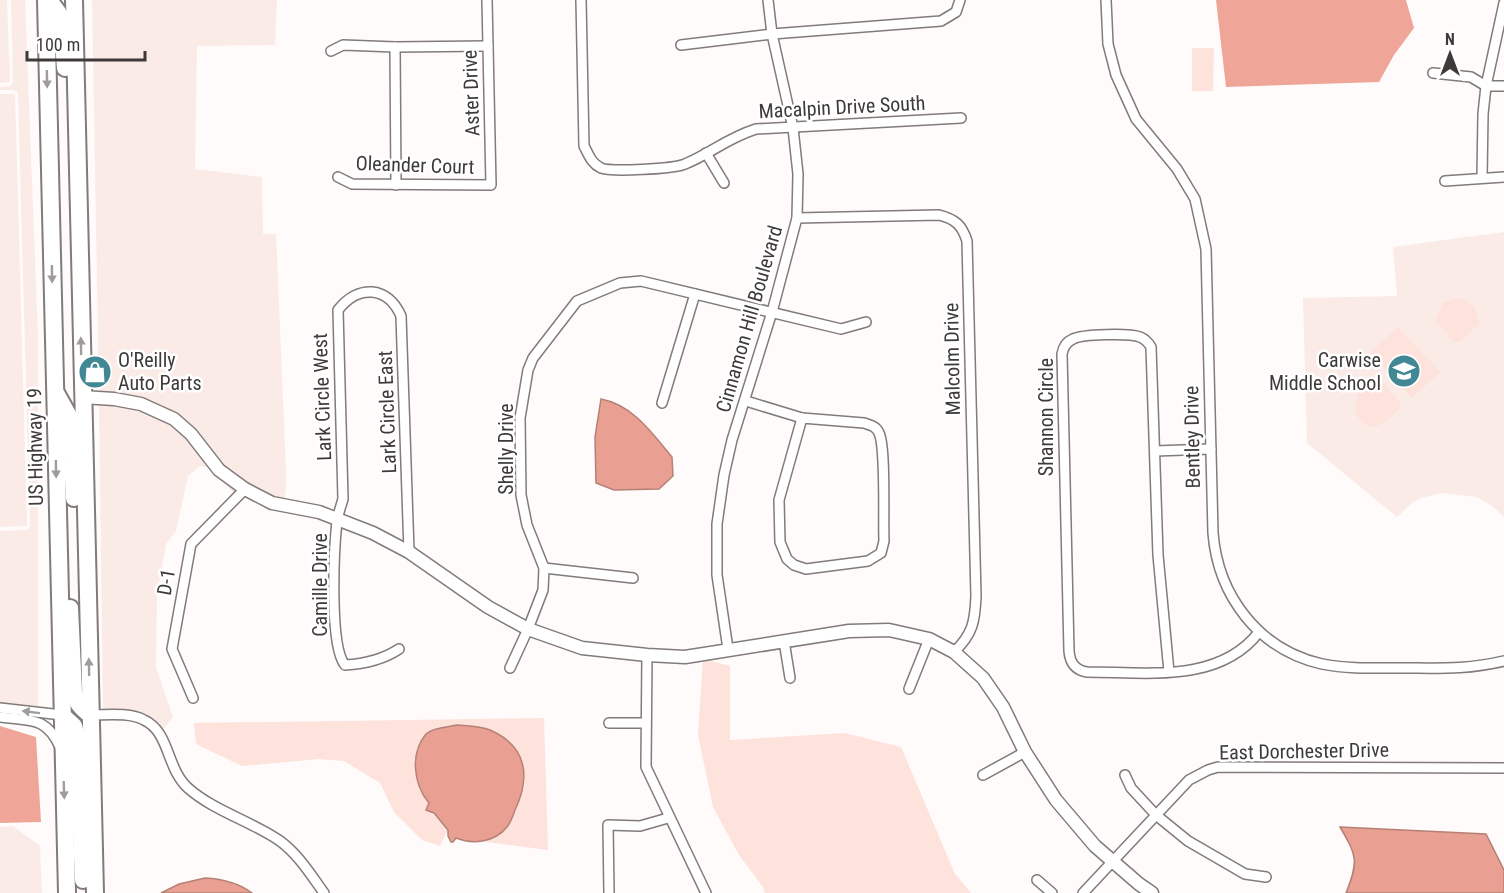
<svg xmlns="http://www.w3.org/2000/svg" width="1504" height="893" viewBox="0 0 1504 893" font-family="'Roboto Condensed',sans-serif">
<rect width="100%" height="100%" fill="#fffbfa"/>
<g fill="#fbebe7">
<polygon points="0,0 7,0 10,82 0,83"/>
<polygon points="11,0 25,0 38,337 38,712 0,708 0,531 27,530 30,526 18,94 15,90 0,90 0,87 10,86 13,82"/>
<polygon points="92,0 277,0 275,45 197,46 195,169 262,177 263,234 276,234 286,470 286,490 284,501 273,499 248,485 222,467 194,431 99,393"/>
<polygon points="0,94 15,94 27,526 0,527"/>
<polygon points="1504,232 1504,517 1492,506 1477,497 1441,493 1421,498 1412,503 1397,517 1307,443 1303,298 1397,296 1393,247"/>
<polygon points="99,403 140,408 172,423 238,490 234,494 211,468 200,466 188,476 176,531 166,544 157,595 156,667 173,717 163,730 154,720 147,716 132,711 103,710"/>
<polygon points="13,826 40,846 42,893 0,893 0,827"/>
</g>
<g fill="#fee2dc">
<polygon points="1192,48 1214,48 1213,91 1192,91"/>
<path d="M1457 298C1473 300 1477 309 1479 324L1460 342H1454L1435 320 1443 303Z"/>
<polygon points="1398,327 1440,372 1412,398 1370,353"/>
<path d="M1374 381H1382L1400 402V408C1393 414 1386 423 1377 426 1355 432 1344 393 1374 381Z"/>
<polygon points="703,659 730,666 730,740 845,733 901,747 955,874 971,893 765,893 763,887 739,855 713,807 698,735"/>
<polygon points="544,718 548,850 480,841 487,841 501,833 511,821 525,785 525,777 522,760 516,750 499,735 483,727 457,725 438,729 425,735 417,748 416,779 429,803 430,811 448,830 440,846 422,840 394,812 380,783 344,761 319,759 242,766 196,744 194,723"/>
</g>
<g fill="#efa698">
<polygon points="1216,0 1406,0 1414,28 1394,55 1379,82 1226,87"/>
<polygon points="0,726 36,737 41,822 0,823"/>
</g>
<g fill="#e9a092" stroke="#b58177" stroke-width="1.5">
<path d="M601 399C633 405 652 433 672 457L673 476 659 489 614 490 596 483 595 437Z"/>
<path d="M457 725C468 726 480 726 490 730 527 746 531 777 515 810 513 816 511 822 507 827 495 842 473 845 456 838L453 842H451L448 836V830L434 813 426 810 429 803C413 784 410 753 426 734 433 727 449 727 457 725Z"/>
<path d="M1340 827 1486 834 1504 870V893H1346C1359 861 1357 856 1340 827Z"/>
<path d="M205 878C222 879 239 883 252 893H161L179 884Z"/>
</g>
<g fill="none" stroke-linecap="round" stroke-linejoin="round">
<defs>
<g id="street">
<path d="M581 0 584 146C589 155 591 163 601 168 610 172 674 169 685 164 710 154 727 138 756 129L961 118"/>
<path d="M1106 0 1108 44 1116 75 1136 119 1177 169 1195 199 1206 249 1213 533C1218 596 1259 650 1322 664 1347 669 1374 668 1400 668 1438 668 1466 670 1504 661"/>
<polyline points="681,45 772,34 941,21 956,12 960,0"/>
<polyline points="395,47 396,185"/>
<polyline points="331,51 343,45 395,47 488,46"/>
<polyline points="1433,73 1471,77 1486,86 1504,86"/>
<polyline points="706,153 724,183"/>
<polyline points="338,177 352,184 491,185 487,0"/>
<polyline points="1482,177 1483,114 1486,86 1504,3"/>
<polyline points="1445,181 1504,177"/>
<path d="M797 218 939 215C955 219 962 225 967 241L976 596C975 621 973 634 954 652"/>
<polyline points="746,401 802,418"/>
<polyline points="662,403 695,294"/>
<path d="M802 418 864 423C870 425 876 426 879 433 886 447 883 520 884 541L881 553 868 561 806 569 794 565 787 559 780 542 779 500Z"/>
<polyline points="1155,451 1211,449"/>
<polyline points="544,568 633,578"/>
<polyline points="784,641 790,678"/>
<path d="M399 649C384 659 363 664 345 665 329 646 334 548 337 521 338 514 341 506 343 499L338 310C358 284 388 286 401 316L409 552"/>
<polyline points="728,649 717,575 717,524 724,475 732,440 772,312 797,218 798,174 793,128 772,34 768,0"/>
<polyline points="647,655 646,767 706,893"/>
<polyline points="510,668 528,629 543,590 544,568 527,525 521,495 520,418 528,370 533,358 577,301 620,283 641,281 841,329 866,322"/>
<path d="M1169 672 1158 555 1151 347C1148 342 1145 339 1140 337 1130 333 1082 334 1073 339 1066 342 1063 348 1062 354L1069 651C1070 663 1075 670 1087 672 1145 672 1219 684 1259 632"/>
<polyline points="909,689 929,639"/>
<polyline points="193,698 172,649 191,544 245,489"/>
<polyline points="0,708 62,715"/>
<path d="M90 715C107 715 129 712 144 720 170 732 166 768 188 788 214 811 251 821 280 841 298 854 311 875 324 893"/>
<path d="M0 717C30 721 46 716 60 747"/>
<polyline points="609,723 645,723"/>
<polyline points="983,775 1025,752"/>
<polyline points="1125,775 1131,788 1156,815 1188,841 1245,874 1266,877"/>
<polyline points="1037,880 1052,893"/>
<polyline points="609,893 608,825 640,826 668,818"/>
<polyline points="1083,893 1189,780 1208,770 1218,767 1504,768"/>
</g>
<polyline id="secondary" points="82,397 114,399 141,404 174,419 191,434 219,470 245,489 272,503 319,512 373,533 409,552 488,607 528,629 582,648 647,655 685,657 849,631 889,630 929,639 954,652 983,678 1003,707 1025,752 1056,800 1095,846 1139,884 1152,893"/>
<g id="highway">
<polyline points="46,0 67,893"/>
<polyline points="49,0 58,12 61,18 65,68"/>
<polyline points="74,0 95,893"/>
<polyline points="56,393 70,418 74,498"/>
<path d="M70 608 74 692C76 703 81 708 90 715"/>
<polyline points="62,715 74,726 77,736 83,880"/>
</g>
</defs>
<use href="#street" stroke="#817b79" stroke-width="12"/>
<use href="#secondary" stroke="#817b79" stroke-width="15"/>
<use href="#highway" stroke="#817b79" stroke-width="20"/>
<use href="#street" stroke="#fff" stroke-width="9"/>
<use href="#secondary" stroke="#fff" stroke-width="12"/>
<use href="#highway" stroke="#fff" stroke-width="16"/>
</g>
<defs><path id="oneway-solid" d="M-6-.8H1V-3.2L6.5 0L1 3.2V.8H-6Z" transform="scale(1.5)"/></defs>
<g fill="#9e9c9c">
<use href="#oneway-solid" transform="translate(47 79) rotate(89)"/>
<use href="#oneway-solid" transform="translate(52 274) rotate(89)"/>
<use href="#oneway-solid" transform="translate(81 346) rotate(-91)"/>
<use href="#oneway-solid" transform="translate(56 469) rotate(89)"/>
<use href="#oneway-solid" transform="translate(89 667) rotate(-91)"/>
<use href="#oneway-solid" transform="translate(31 712) rotate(-173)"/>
<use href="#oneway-solid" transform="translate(64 790) rotate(88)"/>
</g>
<defs>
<symbol id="school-disc" viewBox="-11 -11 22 22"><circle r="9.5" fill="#428794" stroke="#fff"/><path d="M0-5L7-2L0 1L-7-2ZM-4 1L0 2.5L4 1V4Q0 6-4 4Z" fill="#fff"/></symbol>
<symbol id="shop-disc" viewBox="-11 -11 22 22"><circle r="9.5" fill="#428794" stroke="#fff"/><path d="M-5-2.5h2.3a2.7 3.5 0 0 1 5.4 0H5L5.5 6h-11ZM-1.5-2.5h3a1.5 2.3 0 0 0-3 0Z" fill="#fff"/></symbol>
</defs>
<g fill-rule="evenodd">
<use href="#school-disc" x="1385" y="352" width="38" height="38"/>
<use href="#shop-disc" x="76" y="353" width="38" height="38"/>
</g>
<g text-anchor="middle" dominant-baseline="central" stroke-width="5" stroke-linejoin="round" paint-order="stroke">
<g font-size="20" fill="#3d3a39" stroke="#fff">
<text transform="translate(471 93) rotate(-92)">Aster Drive</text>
<text transform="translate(842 107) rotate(-3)">Macalpin Drive South</text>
<text transform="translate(415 165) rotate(2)">Oleander Court</text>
<text transform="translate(749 319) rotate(-74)">Cinnamon Hill Boulevard</text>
<text transform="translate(952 359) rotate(-91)">Malcolm Drive</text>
<text transform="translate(322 397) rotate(-92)">Lark Circle West</text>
<text transform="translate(387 412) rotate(-92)">Lark Circle East</text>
<text transform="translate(1046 417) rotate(-90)">Shannon Circle</text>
<text transform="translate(1192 437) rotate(-91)">Bentley Drive</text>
<text transform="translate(35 447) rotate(-91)">US Highway 19</text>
<text transform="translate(506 449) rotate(-90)">Shelly Drive</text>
<text transform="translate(166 582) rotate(-80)">D-1</text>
<text transform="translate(320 585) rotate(-90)">Camille Drive</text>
<text transform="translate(1304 751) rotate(-1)">East Dorchester Drive</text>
</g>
<g font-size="20" fill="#3d3a39" stroke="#fff" text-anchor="start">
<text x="118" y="360">O'Reilly<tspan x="118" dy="23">Auto Parts</tspan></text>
<text x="1381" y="360" text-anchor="end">Carwise<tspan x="1381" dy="23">Middle School</tspan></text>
</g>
</g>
<g transform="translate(1450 54)" stroke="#ffffff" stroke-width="4.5" paint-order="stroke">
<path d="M0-4.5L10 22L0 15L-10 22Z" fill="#3d3a39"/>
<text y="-9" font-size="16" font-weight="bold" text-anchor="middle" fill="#3d3a39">N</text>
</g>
<path d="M27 51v9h118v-9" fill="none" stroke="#3d3a39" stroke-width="3"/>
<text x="36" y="51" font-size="18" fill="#3d3a39" stroke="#ffffff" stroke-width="4.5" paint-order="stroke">100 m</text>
</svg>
